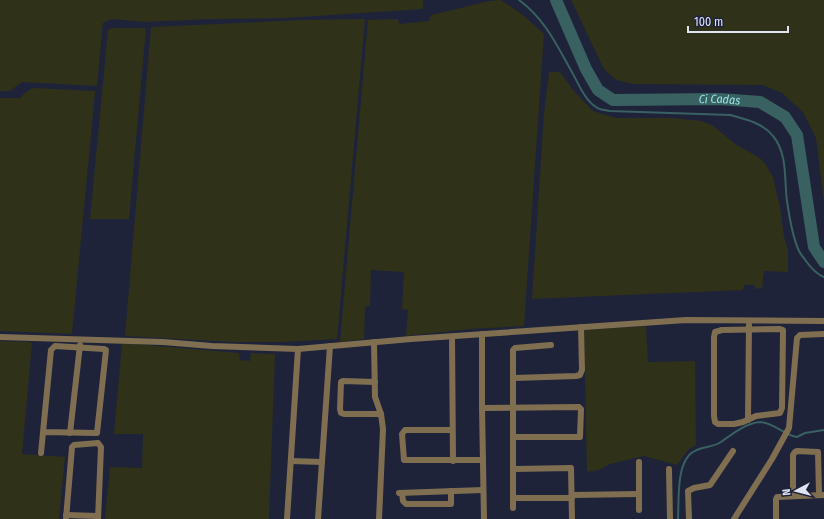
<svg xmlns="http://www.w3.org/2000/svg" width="824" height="519" viewBox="0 0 824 519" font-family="'Fira Sans Condensed',sans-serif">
<rect width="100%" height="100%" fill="#1e233a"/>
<g fill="#303119">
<polygon points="0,0 423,0 423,9 285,18 210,19 145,22 111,19 103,23 97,86 22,82 10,91 0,91"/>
<polygon points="501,0 523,15 544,34 524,326 470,329 406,336 408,310 402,309 404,272 371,270 370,306 365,307 364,339 340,342 368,20 397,19 400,24 429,21 431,15 436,14 489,1"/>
<polygon points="571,0 824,0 824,202 816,138 803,112 782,93 763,85 633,84 616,80 604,69"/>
<polygon points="365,19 337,339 285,342 232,342 125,336 151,27 303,20"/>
<polygon points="112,28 146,28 129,219 90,219 108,30"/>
<polygon points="549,72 560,72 574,91 593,111 616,118 674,118 701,121 712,125 735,144 760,158 766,165 773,177 780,207 784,237 788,250 788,272 764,271 762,288 755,289 755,285 744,285 743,290 532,299 544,113"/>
<polygon points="33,88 95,91 95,93 72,334 0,331 0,98 20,98 27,91"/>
<polygon points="646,326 648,362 695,361 696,445 688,450 677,465 644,456 610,464 599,470 587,472 584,330"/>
<polygon points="0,341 29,342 32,343 22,454 65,457 59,519 0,519"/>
<polygon points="122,343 239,353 240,360 250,361 251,353 275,354 269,519 105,519 110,467 142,468 143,434 114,434"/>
</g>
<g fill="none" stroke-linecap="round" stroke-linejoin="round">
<g stroke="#396161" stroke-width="2">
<path d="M519 0C546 20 557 46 573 74 579 85 585 100 596 107 599 110 606 110 610 111L730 115C745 119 763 123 773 136 788 154 784 180 787 201 789 215 793 238 799 251 801 255 804 258 806 261 811 268 816 274 824 277"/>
<path d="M678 519C679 501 676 462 693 452 702 446 712 448 721 442 732 434 746 423 760 422 773 422 784 435 797 437L805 433 824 430"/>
</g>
<path stroke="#396161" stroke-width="12" id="s1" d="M556 0 586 69 598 90 613 100 720 99 760 102 785 117 797 135 814 247 824 262"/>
<g stroke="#806e51" stroke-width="6">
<polygon points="780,329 783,330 783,333 782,408 780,413 756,416 743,422 734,424 718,424 715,422 714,416 714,337 715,332 722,330"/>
<polyline points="482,334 482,408 484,519"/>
<polyline points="0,337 163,342 212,346 298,349 411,339 686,320 824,321"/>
<polyline points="452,337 453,461"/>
<polyline points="374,342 375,397 381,414 383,429 379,519"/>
<polyline points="514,378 576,376 580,375 582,370 581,327"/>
<polyline points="375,382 343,381 341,382 340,409 341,413 344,414 381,414"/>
<polyline points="482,408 579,407 581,409 580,437 513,437"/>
<polyline points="748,420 749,325"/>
<polyline points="452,430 405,430 402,434 404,460 483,460"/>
<polyline points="70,433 80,345"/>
<polyline points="41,453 51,350 55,346 104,349 106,350 97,433 43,432"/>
<polyline points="291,461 322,462"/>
<polyline points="514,469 571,468 572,519"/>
<polyline points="669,469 670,519"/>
<polyline points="399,493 483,490"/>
<polyline points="402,493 403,501 406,504 451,504 451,491"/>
<polyline points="572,495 639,494"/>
<polyline points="793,496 793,455 795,452 797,451 818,452 819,495"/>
<polyline points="514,498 572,498"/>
<polyline points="513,508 513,350 515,348 551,345"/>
<polyline points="639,510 639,462"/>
<polyline points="66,515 98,516"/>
<polyline points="66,519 72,447 74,445 98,443 101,447 98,519"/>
<polyline points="287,519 298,349"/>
<polyline points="318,519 330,346"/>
<polyline points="689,519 688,491 694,488 710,485 733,451"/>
<polyline points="734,519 772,459 789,428 797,338 800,335 824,334"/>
<polyline points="776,519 776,499 777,497 824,495"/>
</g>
</g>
<g text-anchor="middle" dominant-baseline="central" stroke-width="4" stroke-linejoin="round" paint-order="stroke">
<g font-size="12" font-style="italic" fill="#97e4e4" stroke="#1e233a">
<text stroke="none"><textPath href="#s1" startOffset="224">Ci Cadas</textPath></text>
</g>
</g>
<g transform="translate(796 491) rotate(263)" stroke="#1e233a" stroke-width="3" paint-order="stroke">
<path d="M0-3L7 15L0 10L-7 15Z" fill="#dfe3f3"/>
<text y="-6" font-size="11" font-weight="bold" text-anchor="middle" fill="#dfe3f3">N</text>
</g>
<path d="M688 26v6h100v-6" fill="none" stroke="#dfe3f3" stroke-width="2"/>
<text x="694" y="26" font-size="12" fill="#dfe3f3" stroke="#1e233a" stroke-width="3" paint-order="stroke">100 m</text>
</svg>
